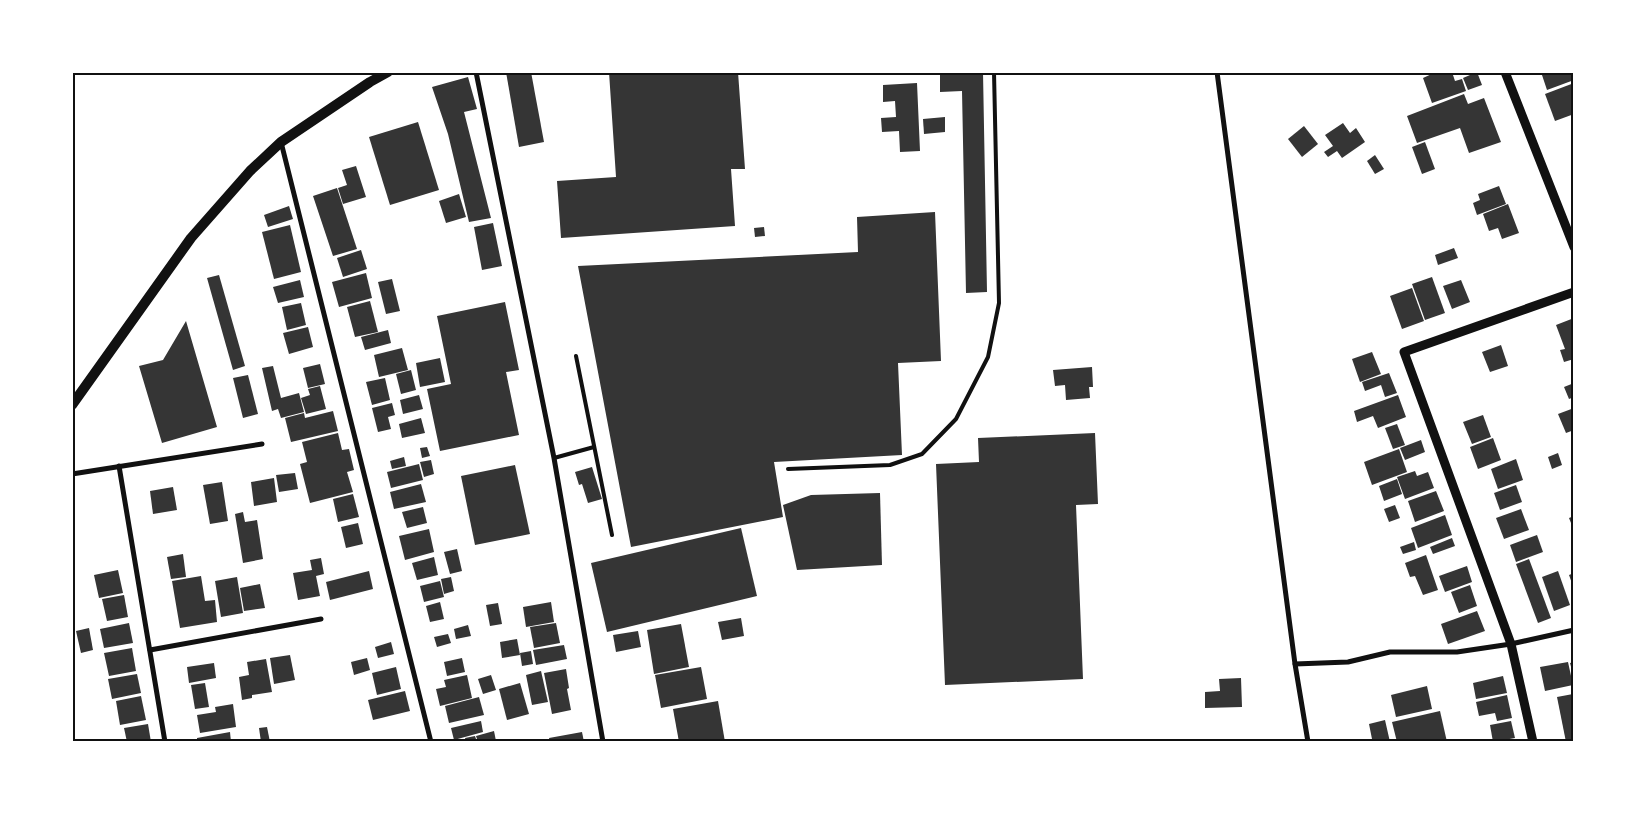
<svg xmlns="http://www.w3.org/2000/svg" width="1646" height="814" viewBox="0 0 1646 814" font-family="'Archivo Narrow',sans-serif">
<rect width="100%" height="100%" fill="#fff"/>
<g fill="#353535">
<polygon points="506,72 531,72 544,142 519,147"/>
<polygon points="609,72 738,72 745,169 731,169 735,226 561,238 557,181 616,177"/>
<polygon points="940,72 983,72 987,292 966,293 962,91 940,92"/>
<polygon points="1436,72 1452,72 1455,81 1462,79 1466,91 1432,103 1423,78"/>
<polygon points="1477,72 1482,85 1468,90 1463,78"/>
<polygon points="1541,72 1574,72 1574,80 1547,90"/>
<polygon points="468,77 477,109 464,112 491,218 469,222 448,134 432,87"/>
<polygon points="917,83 920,151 900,152 899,131 882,132 881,118 896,117 895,101 883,102 883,85"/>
<polygon points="1574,83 1574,114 1555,121 1545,94"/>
<polygon points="1464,94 1468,104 1484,98 1501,142 1469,153 1460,128 1417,143 1407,116"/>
<polygon points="945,117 945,132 924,134 923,119"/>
<polygon points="418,122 439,190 390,205 369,137"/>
<polygon points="1343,123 1350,133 1356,128 1365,142 1342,158 1337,151 1328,157 1324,152 1333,146 1325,135"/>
<polygon points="1304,126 1318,144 1302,157 1288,139"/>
<polygon points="1425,142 1435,169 1422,174 1412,147"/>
<polygon points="1375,155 1384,169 1375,174 1367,161"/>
<polygon points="356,166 366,197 343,204 338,188 347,185 342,170"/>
<polygon points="1499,186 1506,204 1477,215 1473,203 1480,200 1478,194"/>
<polygon points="337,188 357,249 333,256 313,196"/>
<polygon points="459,194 466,217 446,223 439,201"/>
<polygon points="1508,204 1519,233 1502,239 1498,228 1489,231 1483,214"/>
<polygon points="289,206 293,219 268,227 264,215"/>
<polygon points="935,212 941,361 898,363 902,455 774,462 783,517 631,547 578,266 858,252 857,217"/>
<polygon points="493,223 502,266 482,270 474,227"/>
<polygon points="290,225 301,272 274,279 262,232"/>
<polygon points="764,227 765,236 755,237 754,228"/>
<polygon points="1454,248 1458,258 1438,265 1435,255"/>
<polygon points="361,250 367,269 343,277 337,258"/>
<polygon points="366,273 372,298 339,307 332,282"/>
<polygon points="219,275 245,366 233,370 207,278"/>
<polygon points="1432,277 1445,313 1425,320 1412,284"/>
<polygon points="392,279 400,311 386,314 378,282"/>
<polygon points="300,280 304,297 278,303 273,287"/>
<polygon points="1461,280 1470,302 1452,309 1443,286"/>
<polygon points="1412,288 1424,321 1402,329 1390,296"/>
<polygon points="370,301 378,332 355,337 347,307"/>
<polygon points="505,302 519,370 506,372 519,435 440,451 427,389 451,384 437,316"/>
<polygon points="301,303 306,325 287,330 282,307"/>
<polygon points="1574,318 1574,359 1564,362 1560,350 1565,349 1556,325"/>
<polygon points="186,321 217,427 162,443 139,366 163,360"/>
<polygon points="308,327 313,347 289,354 283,333"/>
<polygon points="388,330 391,343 365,350 361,337"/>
<polygon points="1501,345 1508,366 1490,372 1482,352"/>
<polygon points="402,348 408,370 379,377 374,355"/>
<polygon points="1372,352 1381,374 1360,382 1352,359"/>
<polygon points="440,358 445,382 420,387 416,363"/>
<polygon points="320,364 325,384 308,388 303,368"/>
<polygon points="273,366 281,398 299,393 304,412 281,418 278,409 272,411 262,368"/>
<polygon points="1092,367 1093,387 1089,387 1090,398 1066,400 1065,385 1055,386 1053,370"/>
<polygon points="411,370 416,390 401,394 396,374"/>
<polygon points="1389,373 1397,393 1385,397 1381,385 1365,391 1362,382"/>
<polygon points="248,375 258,414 243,418 233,378"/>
<polygon points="385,378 390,400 372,405 366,382"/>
<polygon points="1574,383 1574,397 1569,399 1564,387"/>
<polygon points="320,386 326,409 306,414 301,398 310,395 308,389"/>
<polygon points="419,395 423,409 403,414 400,400"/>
<polygon points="1398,395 1406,417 1378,428 1373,416 1357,422 1354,411"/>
<polygon points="392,403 395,415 388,417 391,429 378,432 372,408"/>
<polygon points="1574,408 1574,430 1566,433 1558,414"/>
<polygon points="333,411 338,431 291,442 285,418 304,413 305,418"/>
<polygon points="1483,415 1491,437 1472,444 1463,422"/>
<polygon points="421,418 425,433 402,438 399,424"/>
<polygon points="1397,424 1405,445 1393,449 1385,428"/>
<polygon points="338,433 342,450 349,449 354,470 347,472 353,492 310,503 300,464 307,462 302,442"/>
<polygon points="1095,433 1098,504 1076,505 1083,679 945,685 936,464 979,462 978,438"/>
<polygon points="1493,438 1501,460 1478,469 1470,447"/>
<polygon points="1421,440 1425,452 1405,460 1400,448"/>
<polygon points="427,447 430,456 422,458 420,448"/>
<polygon points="1399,449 1407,472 1372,485 1364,462"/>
<polygon points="1558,453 1562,465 1552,469 1548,457"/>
<polygon points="404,457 406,466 392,469 390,461"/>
<polygon points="1516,459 1523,480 1498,489 1491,469"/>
<polygon points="431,460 434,474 424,477 420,462"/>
<polygon points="419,464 423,480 391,488 387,472"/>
<polygon points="515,465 530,534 475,545 461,476"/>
<polygon points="592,467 602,499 588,503 582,484 579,485 575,472"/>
<polygon points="1415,471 1417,476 1428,472 1434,488 1405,499 1397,477"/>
<polygon points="295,473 298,489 279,492 276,475"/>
<polygon points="274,478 277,502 254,506 251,482"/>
<polygon points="1397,479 1402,494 1384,501 1379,486"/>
<polygon points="222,482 228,521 210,524 203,485"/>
<polygon points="421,484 426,502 394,509 390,492"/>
<polygon points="1516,485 1522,502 1500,510 1494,493"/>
<polygon points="173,487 177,510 153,514 150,491"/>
<polygon points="1436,491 1444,511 1415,522 1408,501"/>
<polygon points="880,493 882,565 797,570 783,505 811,495"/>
<polygon points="353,494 359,517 338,522 333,499"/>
<polygon points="1395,505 1400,518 1389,522 1384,509"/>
<polygon points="423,507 427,523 407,528 402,512"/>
<polygon points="1521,509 1529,530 1504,539 1496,518"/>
<polygon points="243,512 245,522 257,520 263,559 243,563 235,514"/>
<polygon points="1445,515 1452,535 1418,548 1411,528"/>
<polygon points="1574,516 1574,528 1573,528 1569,518"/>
<polygon points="358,523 363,544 346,548 341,527"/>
<polygon points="741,528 757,596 607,632 591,563"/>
<polygon points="429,529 434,552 405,560 399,536"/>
<polygon points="1537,535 1543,552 1516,562 1510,545"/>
<polygon points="1452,538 1455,546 1433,554 1430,547"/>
<polygon points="1414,542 1416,550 1403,554 1400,547"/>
<polygon points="457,549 462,571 450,574 444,552"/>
<polygon points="183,554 186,577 171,579 167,557"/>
<polygon points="1426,555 1438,590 1423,595 1415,576 1410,577 1405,563"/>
<polygon points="434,557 438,575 417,580 412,563"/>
<polygon points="321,558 324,574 316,576 320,596 298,600 293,573 312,570 310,560"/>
<polygon points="1529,559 1551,618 1538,623 1516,564"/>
<polygon points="1467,566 1472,582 1445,592 1439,576"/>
<polygon points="118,570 123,593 99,598 94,575"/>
<polygon points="369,571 373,589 330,600 326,582"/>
<polygon points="1558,571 1570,605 1554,611 1542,577"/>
<polygon points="1574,573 1574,586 1573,586 1569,575"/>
<polygon points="201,576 205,601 215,600 217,622 180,628 172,581"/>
<polygon points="237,577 243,613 221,617 215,581"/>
<polygon points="451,577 454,591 444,594 441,579"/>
<polygon points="440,581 444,597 424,602 420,586"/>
<polygon points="260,584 265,608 244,611 240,588"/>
<polygon points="1470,585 1477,606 1459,613 1451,592"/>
<polygon points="124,595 128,617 107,621 102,599"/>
<polygon points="440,602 444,619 430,622 426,606"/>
<polygon points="551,602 554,622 526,627 523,607"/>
<polygon points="498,603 502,624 490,626 486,605"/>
<polygon points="1477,611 1485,631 1448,644 1441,624"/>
<polygon points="741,618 744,636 722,640 718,622"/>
<polygon points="129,623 133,643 104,648 100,629"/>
<polygon points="556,623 560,643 534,648 530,627"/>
<polygon points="681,624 689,667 654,674 647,630"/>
<polygon points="468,625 471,636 456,639 454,629"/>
<polygon points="89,628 93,650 81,653 76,631"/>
<polygon points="638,631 641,647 616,652 613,635"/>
<polygon points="448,634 451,643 437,647 434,637"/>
<polygon points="517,639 520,655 502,658 500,642"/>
<polygon points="391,642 394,654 378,658 375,647"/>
<polygon points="564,645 567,659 536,665 533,650"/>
<polygon points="132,648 136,671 109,676 104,653"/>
<polygon points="531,651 533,664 522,666 520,653"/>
<polygon points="290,655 295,680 274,684 270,658"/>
<polygon points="367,658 370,670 354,675 351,662"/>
<polygon points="462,658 465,672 447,676 444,662"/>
<polygon points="266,659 272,692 252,695 252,698 242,700 239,677 249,675 247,662"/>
<polygon points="1568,662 1573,685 1545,691 1540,667"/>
<polygon points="1574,662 1574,674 1573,674 1570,663"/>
<polygon points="214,663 216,678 189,683 187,667"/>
<polygon points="396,667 401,689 377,695 372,673"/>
<polygon points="701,667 707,699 661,708 655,675"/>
<polygon points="566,669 569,688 567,689 571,710 552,714 544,673"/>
<polygon points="541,671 548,702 532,705 526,675"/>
<polygon points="137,674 141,693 112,699 108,679"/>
<polygon points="467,675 472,698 440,706 436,689 446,687 444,680"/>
<polygon points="491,675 496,690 483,694 478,679"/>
<polygon points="1503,676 1507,693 1476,699 1473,683"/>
<polygon points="1241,678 1242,707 1205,708 1205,692 1220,691 1219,679"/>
<polygon points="205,683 209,707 195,709 191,685"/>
<polygon points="520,683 529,714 507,720 499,689"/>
<polygon points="1427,686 1432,709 1396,717 1391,695"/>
<polygon points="405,691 410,711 373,720 368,700"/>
<polygon points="1573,694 1574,742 1566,742 1557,697"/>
<polygon points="1507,695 1512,718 1497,721 1495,713 1479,716 1476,702"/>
<polygon points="141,696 146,720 120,725 116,701"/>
<polygon points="479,697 484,715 449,723 445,706"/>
<polygon points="718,701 725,742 679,742 673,709"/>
<polygon points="233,704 236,727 200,733 197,715 216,712 215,707"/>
<polygon points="1440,711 1447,742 1397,742 1392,722"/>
<polygon points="1385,720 1390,742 1366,742 1372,739 1369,724"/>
<polygon points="481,721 483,732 454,740 451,728"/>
<polygon points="1511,721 1515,738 1493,742 1490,725"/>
<polygon points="148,724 151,742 127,742 124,728"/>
<polygon points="267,727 270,742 261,742 259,728"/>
<polygon points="494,731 496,741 478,742 476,736"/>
<polygon points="230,732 231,742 197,742 197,738"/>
<polygon points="582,732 584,742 550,742 549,738"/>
<polygon points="475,736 477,742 466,742 465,738"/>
</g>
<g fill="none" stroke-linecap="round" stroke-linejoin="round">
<g stroke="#111" stroke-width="4">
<polyline points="576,356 612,535"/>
<polyline points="554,458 594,447"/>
<polyline points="788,469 890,465 922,454 956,419 988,357 999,303 994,72"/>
</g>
<g stroke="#111" stroke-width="5">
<polyline points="476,72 554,458 603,742"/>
<polyline points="1217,72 1295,664 1308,742"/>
<polyline points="281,142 431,742"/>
<polyline points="119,466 165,742"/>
<polyline points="72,474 262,444"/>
<polyline points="150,650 321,619"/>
<polyline points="1295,664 1348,662 1390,652 1457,652 1511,644 1574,630"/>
</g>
<g stroke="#111" stroke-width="9">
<polyline points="1505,72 1574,247"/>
<polyline points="1533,742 1511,644 1404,352 1574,292"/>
</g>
<polyline stroke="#111" stroke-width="10" points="72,405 191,238 250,171 281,142 370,82 388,72"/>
</g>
<rect width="1646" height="814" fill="none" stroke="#ffffff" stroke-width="148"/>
<rect x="74" y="74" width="1498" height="666" fill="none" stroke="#111" stroke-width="2"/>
</svg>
